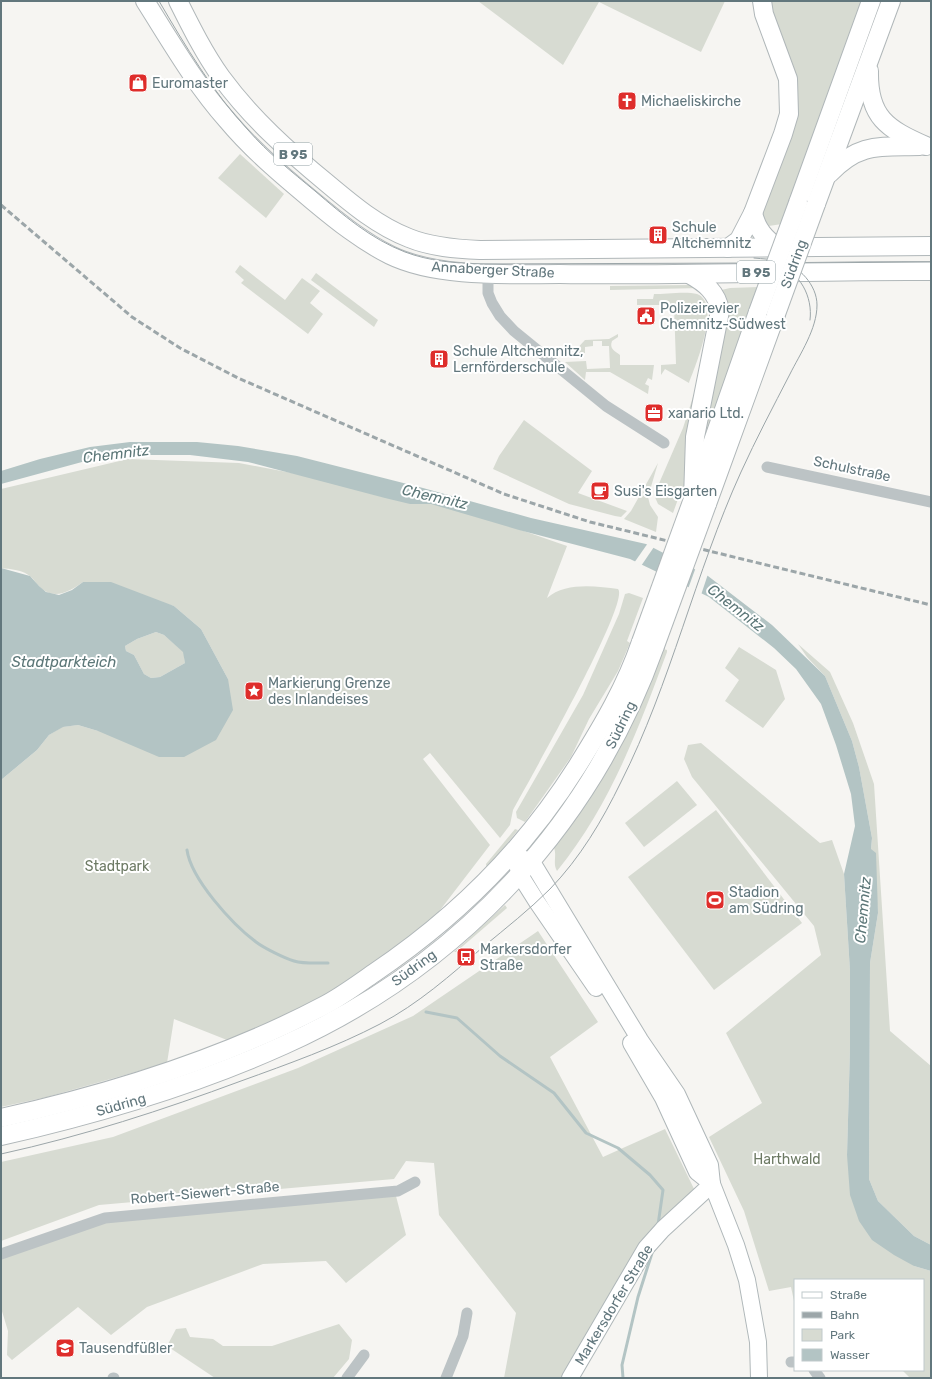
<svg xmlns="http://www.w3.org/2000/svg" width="932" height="1379" viewBox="0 0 932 1379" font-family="Rubik,sans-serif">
<rect width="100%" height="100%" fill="#f6f5f2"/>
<g fill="#d7dbd2">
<polygon points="478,1 725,1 701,52 599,2 563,65"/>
<polygon points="762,1 871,1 782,224 762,227 755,222 789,114"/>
<polygon points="240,154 284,194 266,218 218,178"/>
<polygon points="240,265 285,300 302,278 320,291 310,303 323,314 308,334 241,283 244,280 235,272"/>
<polygon points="316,273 378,320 374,327 311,280"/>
<polygon points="689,285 701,288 610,290 610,286"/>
<polygon points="759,287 706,440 703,439 717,291 730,288"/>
<path d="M654 294C665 294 687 291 697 294 722 303 695 367 689 383L665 369 661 375V365L676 364 674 305H637V299H653Z"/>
<path d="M618 334V337L612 341C609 349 615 351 620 355V365H654L652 380 648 378 645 384 649 386 648 394 610 372H586L585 380 565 362 586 361 587 369 610 368 609 346H602V341H593V346L585 347V353L572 354 585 340 609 339Z"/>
<polygon points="702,369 686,489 682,488 673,513 658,504 654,495 683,428"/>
<polygon points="524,420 592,471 578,493 627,511 621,517 615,516 569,504 493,469 499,456"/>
<path d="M128 459 239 463 434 500 567 546 547 598C565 582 596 586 618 589 631 602 526 786 513 810L510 825 500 838 430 753 423 759 490 845 434 918 387 956 299 1011 227 1040 174 1019 167 1063 47 1097 1 1107V780L37 750 49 735 62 727 78 725 98 731 228 679 201 629 174 606 83 582C69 592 53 601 39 586 36 584 34 579 31 577 24 570 10 569 1 568V489Z"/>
<polygon points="658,463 648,497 650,505 658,517 656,532 624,519 631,511"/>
<polygon points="629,593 643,598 627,641 630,643 618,671 589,719 571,757 525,822 517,818 516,812 583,695 619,614 625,594"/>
<polygon points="156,632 164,635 184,652 185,663 160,677 151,678 144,674 134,655 126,651 125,646 137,639"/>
<polygon points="798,644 830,672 853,723 874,784 890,1031 931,1066 931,1245 914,1236 878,1201 869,1179 870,963 878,913 871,849 872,838 859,767 852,741 825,676 807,657"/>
<polygon points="739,647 776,670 785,699 763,728 725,701 739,680 725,668"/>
<path d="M660 648 667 650V652C638 730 610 806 557 871 552 863 558 854 553 846Z"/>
<polygon points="701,743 820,843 832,840 844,874 850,971 850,1049 847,1155 914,1266 931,1271 931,1378 910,1378 902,1370 923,1370 923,1280 795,1280 794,1301 791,1287 769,1291 744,1211 709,1137 762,1103 726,1033 821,955 814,926 692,777 684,759 688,745"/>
<polygon points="677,781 697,805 644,847 625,823"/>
<polygon points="716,810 802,923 714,990 628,877"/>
<polygon points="515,829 518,830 487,869 486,864"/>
<polygon points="505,905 507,908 456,952 454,952"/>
<polygon points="538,931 598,1022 550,1057 603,1157 665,1129 695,1191 564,1378 504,1378 516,1313 439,1215 434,1163 406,1161 394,1179 99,1205 1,1241 1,1162 113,1137 298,1068 413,1016"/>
<polygon points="396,1196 406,1235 346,1283 326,1261 263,1264 147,1307 111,1335 78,1307 12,1360 7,1355 8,1331 1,1308 1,1258 109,1221"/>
<polygon points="339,1324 352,1340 349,1359 333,1378 215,1378 167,1346 176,1329 186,1328 190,1337 213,1339 223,1346 272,1346"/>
</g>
<g fill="#b3c4c4" fill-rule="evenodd">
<polygon points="130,442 197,442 238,446 297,456 423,488 531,518 646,544 708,576 772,625 825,676 852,741 859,767 872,838 871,849 876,853 878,913 870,963 869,1179 878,1201 914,1236 931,1245 931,1271 914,1266 894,1255 872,1240 859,1221 850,1195 847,1155 850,1049 850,971 844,874 855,826 851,794 836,745 821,704 796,669 774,648 709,597 630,559 519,530 431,504 410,504 385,498 248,462 190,455 143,455 93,459 1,484 1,471 40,459 90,447"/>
<path d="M1 568 30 576 39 586 46 592 59 595 72 590 83 582H111L174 606 201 629 228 679 233 710 216 740 184 757H159L98 731 78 725 63 727 49 735 37 750 1 780ZM156 632 164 635 183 652 185 663 160 677 151 678 144 674 134 655 126 651 125 646 137 639Z"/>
</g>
<g fill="#f6f5f2">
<polygon points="648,543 654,547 641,566 634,563"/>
<polygon points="696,567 708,574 701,595 688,589"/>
</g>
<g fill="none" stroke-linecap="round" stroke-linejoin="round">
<g stroke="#b3c4c4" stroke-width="3">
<path d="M187 850C191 879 232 924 256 942 264 948 284 958 294 961 304 964 317 963 328 963"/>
<polyline points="426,1012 457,1018 500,1056 554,1093 586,1133 618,1148 650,1175 663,1190 658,1225"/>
<polyline points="623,1378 622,1365 638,1297 653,1250"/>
</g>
<defs>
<g id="secondary">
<polyline points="519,857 532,862 640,1040 677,1094 710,1165 712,1184 736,1245 747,1280 758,1342 759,1378"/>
<polyline points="516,861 520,875 537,902 596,988"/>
<polyline points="631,1043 663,1098 697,1172 712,1184"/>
<polyline points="570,1378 646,1248 663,1229 712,1184"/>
</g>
<g id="primary">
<path d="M145 1C171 42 195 84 227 120 252 150 283 176 313 201 337 221 362 241 390 255 437 278 509 274 560 274 684 276 807 270 931 271"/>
<path d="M178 1C191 27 204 53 221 77 251 118 289 152 328 184 353 205 378 226 409 238 431 247 456 249 480 250L931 246"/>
<path d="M869 71C868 117 887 129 926 146"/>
<path d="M829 174C859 142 880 147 920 146"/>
<polyline points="798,203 871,1"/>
<polyline points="816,204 891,1"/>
<path d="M753 213C757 230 765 238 778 248"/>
<polyline points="728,248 739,240 753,213 783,134 789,114 788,79 764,14 762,1"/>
<path d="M689 274C705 283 717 292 720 311L695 437 693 499"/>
<polyline points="697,487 758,312"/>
<polyline points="707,504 776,314"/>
<path d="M1 1118C113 1093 223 1059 325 1005 342 996 358 984 374 973 456 918 526 848 578 765 603 725 626 686 641 642"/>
<path d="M1 1136C98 1114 193 1086 284 1045 458 967 591 826 655 646"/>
</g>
</defs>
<use href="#secondary" stroke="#afb7b9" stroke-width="18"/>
<use href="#primary" stroke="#b0b7b9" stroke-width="20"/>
<g stroke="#bcc3c5" stroke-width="11">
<polyline points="488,273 488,293 492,303 500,316 514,331 606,406 664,443"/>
<polyline points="767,467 931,502"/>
<polyline points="1,1254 105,1218 398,1191 415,1182"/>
<polyline points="791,1362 795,1362"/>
<polyline points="814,1370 820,1378"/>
<polyline points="113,1378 114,1378"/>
<polyline points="347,1378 364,1355"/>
<polyline points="446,1378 463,1336 467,1313"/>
</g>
<use href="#secondary" stroke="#fff" stroke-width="16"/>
<use href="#primary" stroke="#fff" stroke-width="18"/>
<g stroke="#9ca6a9" stroke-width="1">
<path d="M159 1C186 47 212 91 248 130 268 153 292 172 315 191 343 215 371 239 405 252 429 261 454 263 479 264L761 263"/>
<polyline points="787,263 931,262"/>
<path d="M776 265C800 271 813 297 810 320"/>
<path d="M1 1154C83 1136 163 1110 241 1081 288 1064 336 1047 380 1024 418 1004 451 975 483 947 506 928 529 910 550 889 580 858 602 821 621 782 671 683 695 573 741 472 756 439 773 407 790 374 800 354 817 329 817 305 817 285 799 266 781 261 772 259 763 259 754 258"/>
</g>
<polyline stroke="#9ca6a9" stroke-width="3" stroke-dasharray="6 3" stroke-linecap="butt" points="1,205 132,317 180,348 238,378 504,494 590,522 931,605"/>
<defs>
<g id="primary-bridge">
<polyline points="758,312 798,203"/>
<polyline points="776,314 816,204"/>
<polyline points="641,642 693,499"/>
<polyline points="655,646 707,504"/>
</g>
</defs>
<use href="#primary-bridge" stroke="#b0b7b9" stroke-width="20" stroke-linecap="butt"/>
<use href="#primary-bridge" stroke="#fff" stroke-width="18"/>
</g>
<defs>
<symbol id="shop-square" viewBox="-11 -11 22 22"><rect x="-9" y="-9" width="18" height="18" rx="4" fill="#de2d2b" stroke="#fff"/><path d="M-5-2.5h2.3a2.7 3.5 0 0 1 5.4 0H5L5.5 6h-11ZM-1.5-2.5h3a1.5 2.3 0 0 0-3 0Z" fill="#fff"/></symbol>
<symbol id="church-square" viewBox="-11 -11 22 22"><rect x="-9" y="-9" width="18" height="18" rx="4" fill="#de2d2b" stroke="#fff"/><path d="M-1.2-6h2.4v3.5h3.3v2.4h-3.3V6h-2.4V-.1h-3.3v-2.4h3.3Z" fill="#fff"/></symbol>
<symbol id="building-square" viewBox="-11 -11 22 22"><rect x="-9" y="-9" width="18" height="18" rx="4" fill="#de2d2b" stroke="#fff"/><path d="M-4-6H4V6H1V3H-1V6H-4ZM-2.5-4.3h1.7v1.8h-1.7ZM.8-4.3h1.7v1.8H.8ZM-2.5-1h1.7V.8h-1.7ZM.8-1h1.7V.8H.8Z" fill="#fff"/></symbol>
<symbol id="civic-square" viewBox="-11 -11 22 22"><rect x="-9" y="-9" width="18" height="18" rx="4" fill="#de2d2b" stroke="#fff"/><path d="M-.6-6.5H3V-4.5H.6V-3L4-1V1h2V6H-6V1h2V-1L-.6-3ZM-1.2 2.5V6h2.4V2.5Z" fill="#fff"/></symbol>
<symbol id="office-square" viewBox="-11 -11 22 22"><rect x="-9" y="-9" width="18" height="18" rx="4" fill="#de2d2b" stroke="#fff"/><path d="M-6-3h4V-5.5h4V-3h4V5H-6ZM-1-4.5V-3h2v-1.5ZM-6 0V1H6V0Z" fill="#fff"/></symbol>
<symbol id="cafe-square" viewBox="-11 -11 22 22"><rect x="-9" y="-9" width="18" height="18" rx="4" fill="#de2d2b" stroke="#fff"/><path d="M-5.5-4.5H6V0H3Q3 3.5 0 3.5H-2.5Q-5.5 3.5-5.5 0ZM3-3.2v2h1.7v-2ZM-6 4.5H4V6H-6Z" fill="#fff"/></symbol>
<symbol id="sight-square" viewBox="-11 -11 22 22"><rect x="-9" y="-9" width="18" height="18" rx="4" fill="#de2d2b" stroke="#fff"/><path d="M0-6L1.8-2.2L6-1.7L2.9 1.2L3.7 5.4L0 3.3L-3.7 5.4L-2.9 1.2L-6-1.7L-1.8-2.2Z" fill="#fff"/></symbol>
<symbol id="stadium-square" viewBox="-11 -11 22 22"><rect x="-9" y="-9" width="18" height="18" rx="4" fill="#de2d2b" stroke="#fff"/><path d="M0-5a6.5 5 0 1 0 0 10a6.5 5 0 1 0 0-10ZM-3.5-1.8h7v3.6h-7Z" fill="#fff"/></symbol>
<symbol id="bus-square" viewBox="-11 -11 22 22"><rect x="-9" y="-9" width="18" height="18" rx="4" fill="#de2d2b" stroke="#fff"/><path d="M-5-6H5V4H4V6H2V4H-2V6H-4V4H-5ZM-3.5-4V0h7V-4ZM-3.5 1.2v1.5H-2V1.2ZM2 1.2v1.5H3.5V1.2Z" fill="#fff"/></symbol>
<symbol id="school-square" viewBox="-11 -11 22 22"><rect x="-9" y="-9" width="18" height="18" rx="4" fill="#de2d2b" stroke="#fff"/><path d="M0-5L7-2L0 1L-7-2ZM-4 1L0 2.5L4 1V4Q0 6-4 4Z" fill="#fff"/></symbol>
</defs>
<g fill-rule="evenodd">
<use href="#shop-square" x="127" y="72" width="22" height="22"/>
<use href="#church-square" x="616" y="90" width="22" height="22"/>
<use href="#building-square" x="647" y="224" width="22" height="22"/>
<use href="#civic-square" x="635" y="305" width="22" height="22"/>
<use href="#building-square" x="428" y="348" width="22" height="22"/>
<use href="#office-square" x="643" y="402" width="22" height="22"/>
<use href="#cafe-square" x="589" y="480" width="22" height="22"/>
<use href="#sight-square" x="243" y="680" width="22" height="22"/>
<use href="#stadium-square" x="704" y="889" width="22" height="22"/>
<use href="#bus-square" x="455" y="946" width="22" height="22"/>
<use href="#school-square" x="54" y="1337" width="22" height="22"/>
</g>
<g text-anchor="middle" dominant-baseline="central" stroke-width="4" stroke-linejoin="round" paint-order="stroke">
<g fill="#fff" stroke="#91a0a4" stroke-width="1">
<rect x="274" y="143" width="38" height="22" rx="3"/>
<rect x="737" y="261" width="38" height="22" rx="3"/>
</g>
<g font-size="13" font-weight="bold" fill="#62777d">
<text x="293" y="154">B 95</text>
<text x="756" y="272">B 95</text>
</g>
<g font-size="14" fill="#62777d" stroke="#fff" text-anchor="start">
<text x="152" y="83">Euromaster</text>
<text x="641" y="101">Michaeliskirche</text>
<text x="672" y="227">Schule<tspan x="672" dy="16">Altchemnitz</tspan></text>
<text x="660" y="308">Polizeirevier<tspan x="660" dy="16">Chemnitz-Südwest</tspan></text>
<text x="453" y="351">Schule Altchemnitz,<tspan x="453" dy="16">Lernförderschule</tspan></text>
<text x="668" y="413">xanario Ltd.</text>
<text x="614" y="491">Susi's Eisgarten</text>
<text x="268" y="683">Markierung Grenze<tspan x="268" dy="16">des Inlandeises</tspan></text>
<text x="729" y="892">Stadion<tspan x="729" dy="16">am Südring</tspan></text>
<text x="480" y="949">Markersdorfer<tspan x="480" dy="16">Straße</tspan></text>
<text x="79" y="1348">Tausendfüßler</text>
</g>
<g font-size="14" fill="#62777d" stroke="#fff">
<text transform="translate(794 264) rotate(-70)">Südring</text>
<text transform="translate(493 270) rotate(3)">Annaberger Straße</text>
<text transform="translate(852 469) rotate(12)">Schulstraße</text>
<text transform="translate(621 725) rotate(-64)">Südring</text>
<text transform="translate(414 968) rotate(-36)">Südring</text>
<text transform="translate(121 1105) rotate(-16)">Südring</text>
<text transform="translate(205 1193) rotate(-5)">Robert-Siewert-Straße</text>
<text transform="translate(614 1305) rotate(-59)">Markersdorfer Straße</text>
</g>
<g font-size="14" fill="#6d7a64" stroke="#fff">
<text x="117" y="866">Stadtpark</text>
<text x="787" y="1159">Harthwald</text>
</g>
<g font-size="15" font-style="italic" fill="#5c7778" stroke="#fff">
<text transform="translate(116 454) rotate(-7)">Chemnitz</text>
<text transform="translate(435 497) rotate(13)">Chemnitz</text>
<text transform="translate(736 608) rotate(38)">Chemnitz</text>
<text x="64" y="662">Stadtparkteich</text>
<text transform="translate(863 910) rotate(-85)">Chemnitz</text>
</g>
</g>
<rect width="932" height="1379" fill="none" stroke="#62777d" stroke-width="4"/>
<rect x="794" y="1279" width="130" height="92" fill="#ffffff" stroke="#c0c9cb"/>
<rect x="802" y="1292" width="20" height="6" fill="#ffffff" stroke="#c0c9cb"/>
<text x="830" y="1299" font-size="12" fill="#62777d">Straße</text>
<rect x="802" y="1312" width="20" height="6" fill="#9ca6a9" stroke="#c0c9cb"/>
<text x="830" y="1319" font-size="12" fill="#62777d">Bahn</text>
<rect x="802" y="1329" width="20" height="12" fill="#d7dbd2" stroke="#c0c9cb"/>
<text x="830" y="1339" font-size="12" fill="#62777d">Park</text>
<rect x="802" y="1349" width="20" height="12" fill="#b3c4c4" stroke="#c0c9cb"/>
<text x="830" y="1359" font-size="12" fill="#62777d">Wasser</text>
</svg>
